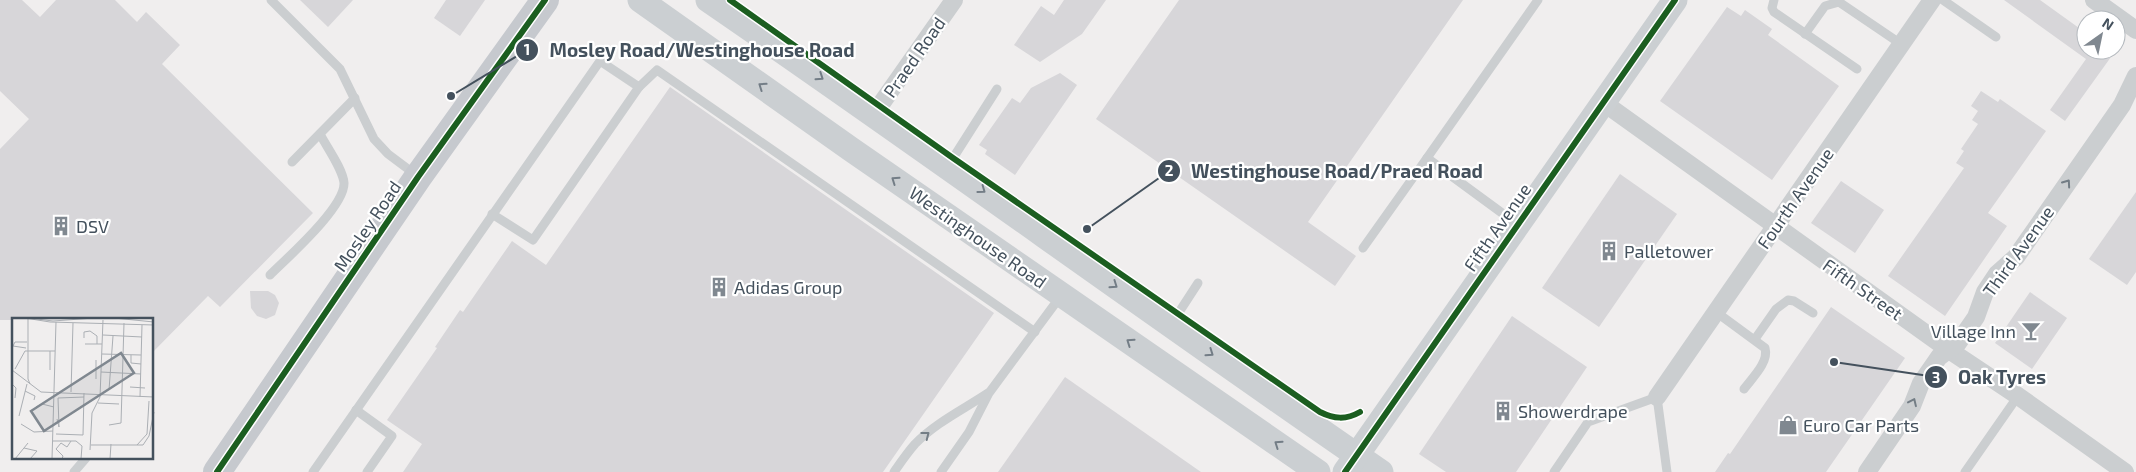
<svg xmlns="http://www.w3.org/2000/svg" width="2136" height="472" viewBox="0 0 2136 472" font-family="'Exo 2',sans-serif">
<rect width="100%" height="100%" fill="#f0eeee"/>
<g fill="#d7d6d9">
<polygon points="0,0 22,0 40,17 56,0 115,0 137,22 146,12 180,45 162,64 313,213 220,307 208,296 152,353 152,320 0,320 0,149 29,119 0,91"/>
<polygon points="300,0 353,0 328,27"/>
<polygon points="446,0 485,0 460,36 434,18"/>
<polygon points="1064,0 1106,0 1082,34 1040,62 1014,45 1041,6 1054,15"/>
<polygon points="1179,0 1463,0 1308,222 1356,256 1335,286 1096,119"/>
<polygon points="2004,0 2040,0 2086,33 2086,50 2116,50 2065,121 2050,110 2086,59"/>
<polygon points="1727,7 1741,16 1745,10 1772,29 1768,35 1839,86 1772,180 1660,101"/>
<polygon points="1060,73 1077,85 1015,175 985,154 987,150 979,145 1012,98 1020,103 1031,88"/>
<polygon points="670,87 994,313 883,472 403,472 422,444 387,420 437,348 435,347 460,310 463,312 512,241 546,265"/>
<polygon points="1981,91 1998,102 2000,99 2046,131 1988,213 2007,226 1945,316 1888,276 1964,168 1956,163 1964,151 1961,149 1978,124 1972,120 1978,111 1971,106"/>
<polygon points="1620,174 1677,214 1599,327 1542,288"/>
<polygon points="1841,181 1884,210 1855,253 1811,223"/>
<polygon points="2136,192 2136,272 2127,285 2089,259"/>
<polygon points="250,291 268,291 275,295 279,303 275,315 266,319 257,316 251,308"/>
<polygon points="2030,292 2067,318 2032,369 1995,343"/>
<polygon points="1831,307 1905,358 1826,472 1715,472 1728,453 1730,454"/>
<polygon points="1512,316 1587,367 1516,472 1446,472 1419,454"/>
<polygon points="1065,377 1201,472 998,472"/>
</g>
<g fill="none" stroke-linecap="round" stroke-linejoin="round">
<g stroke="#cbced0" stroke-width="9">
<polyline points="271,0 340,69 374,139 388,154 416,175"/>
<polyline points="1774,0 1772,8 1774,12 1857,69"/>
<polyline points="1943,0 1996,37"/>
<polyline points="1805,34 1825,6 1839,2 1901,44"/>
<polyline points="1427,158 1538,0"/>
<polyline points="292,162 355,98"/>
<polyline points="948,166 997,89"/>
<polyline points="492,214 533,240 639,87"/>
<polyline points="1363,248 1427,158 1517,224"/>
<path d="M270 275C287 258 345 207 344 183 343 169 326 146 320 134"/>
<path d="M1716 312 1765 348C1769 362 1753 377 1744 389"/>
<polyline points="1172,323 1198,283"/>
<polyline points="1755,339 1776,309 1788,300 1794,301 1813,313"/>
<polyline points="356,410 392,436 367,472"/>
<polyline points="74,472 86,458"/>
<polyline points="313,472 600,61 639,87 657,70 1035,332"/>
<path d="M894 472C901 462 907 453 915 444 935 423 964 409 988 393"/>
<polyline points="941,472 969,432 989,393 1060,297"/>
<polyline points="1554,472 1588,422 1657,397 1667,472"/>
<polyline points="1965,472 2018,396"/>
</g>
<g stroke="#cbced0" stroke-width="18">
<polyline points="2094,0 2136,30"/>
<polyline points="1604,103 1949,350 2018,396 2125,472"/>
<polyline points="874,114 954,0"/>
<polyline points="1657,397 1932,0"/>
<polyline points="1867,472 1912,406 1921,383 1939,357 1958,343 1976,317 1985,292 1997,274 2016,257 2122,105 2136,76"/>
</g>
<g stroke="#cbcfd2" stroke-width="25">
<polyline points="640,0 852,150 1318,472"/>
<path d="M708 0C934 155 1155 317 1381 472"/>
<polyline points="1345,472 1675,0"/>
</g>
<polyline stroke="#c6c9ce" stroke-width="28" points="217,472 418,177 545,0"/>
<defs>
<g id="cycleway">
<path d="M730 0 953 158 1320 412C1334 419 1346 420 1360 412"/>
<polyline points="217,472 418,177 545,0"/>
<polyline points="1345,472 1675,0"/>
</g>
</defs>
<use href="#cycleway" stroke="#fff" stroke-width="9"/>
<use href="#cycleway" stroke="#1b5e20" stroke-width="6"/>
</g>
<defs><path id="oneway-chevron" d="M-2-3.5L2.5 0L-2 3.5" fill="none" stroke-width="1.6" stroke-linecap="round" stroke-linejoin="round" transform="scale(1.25)"/></defs>
<g stroke="#737d86">
<use href="#oneway-chevron" transform="translate(820 77) rotate(34)"/>
<use href="#oneway-chevron" transform="translate(762 86) rotate(-145)"/>
<use href="#oneway-chevron" transform="translate(895 180) rotate(-145)"/>
<use href="#oneway-chevron" transform="translate(982 190) rotate(36)"/>
<use href="#oneway-chevron" transform="translate(1114 285) rotate(35)"/>
<use href="#oneway-chevron" transform="translate(1130 342) rotate(-145)"/>
<use href="#oneway-chevron" transform="translate(1210 353) rotate(35)"/>
<use href="#oneway-chevron" transform="translate(1278 444) rotate(-145)"/>
</g>
<g stroke="#737d85">
<use href="#oneway-chevron" transform="translate(2067 183) rotate(-55)"/>
<use href="#oneway-chevron" transform="translate(1913 402) rotate(-65)"/>
<use href="#oneway-chevron" transform="translate(926 435) rotate(-38)"/>
</g>
<defs>
<symbol id="building-bare" viewBox="-9 -9 18 18"><path d="M-4-6H4V6H1V3H-1V6H-4ZM-2.5-4.3h1.7v1.8h-1.7ZM.8-4.3h1.7v1.8H.8ZM-2.5-1h1.7V.8h-1.7ZM.8-1h1.7V.8H.8Z" fill="#808890" stroke="#fff" stroke-width="2.5" paint-order="stroke"/></symbol>
<symbol id="bar-bare" viewBox="-9 -9 18 18"><path d="M-6-5H6L.8 .8V4.5H3.5V6h-7V4.5H-.8V.8Z" fill="#808890" stroke="#fff" stroke-width="2.5" paint-order="stroke"/></symbol>
<symbol id="shop-bare" viewBox="-9 -9 18 18"><path d="M-5-2.5h2.3a2.7 3.5 0 0 1 5.4 0H5L5.5 6h-11ZM-1.5-2.5h3a1.5 2.3 0 0 0-3 0Z" fill="#808890" stroke="#fff" stroke-width="2.5" paint-order="stroke"/></symbol>
</defs>
<g fill-rule="evenodd">
<use href="#building-bare" x="47" y="212" width="28" height="28"/>
<use href="#building-bare" x="1595" y="237" width="28" height="28"/>
<use href="#building-bare" x="705" y="273" width="28" height="28"/>
<use href="#bar-bare" x="2017" y="317" width="28" height="28"/>
<use href="#building-bare" x="1489" y="397" width="28" height="28"/>
<use href="#shop-bare" x="1774" y="411" width="28" height="28"/>
</g>
<g text-anchor="middle" dominant-baseline="central" stroke-width="4.5" stroke-linejoin="round" paint-order="stroke">
<g font-size="18" fill="#44515d" stroke="#fff">
<text transform="translate(914 57) rotate(-55)">Praed Road</text>
<text transform="translate(1795 198) rotate(-55)">Fourth Avenue</text>
<text transform="translate(367 226) rotate(-56)">Mosley Road</text>
<text transform="translate(1497 227) rotate(-55)">Fifth Avenue</text>
<text transform="translate(978 237) rotate(35)">Westinghouse Road</text>
<text transform="translate(2018 251) rotate(-54)">Third Avenue</text>
<text transform="translate(1863 289) rotate(35)">Fifth Street</text>
</g>
<g font-size="18" fill="#44515d" stroke="#fff" text-anchor="start">
<text x="76" y="226">DSV</text>
<text x="1624" y="251">Palletower</text>
<text x="734" y="287">Adidas Group</text>
<text x="2016" y="331" text-anchor="end">Village Inn</text>
<text x="1518" y="411">Showerdrape</text>
<text x="1803" y="425">Euro Car Parts</text>
</g>
</g>
<g transform="translate(12 318)">
<rect width="141" height="141" fill="#f0eeee"/>
<path fill="none" stroke="#abafb4" stroke-width="1" d="M13 0 38 4 142 7M17 0 41 3 82 0M102 0 142 4M16 1V61L18 66M91 17 130 19M72 20V14L78 13 85 18V26M73 26H90M14 30 1 28 3 24H15M90 36 129 37M119 37V45L129 46M3 51 13 33H43M0 52 29 74 142 79M38 52V33M89 54 129 56M84 61V42M0 66 4 70 3 80M118 69 133 70M97 72 101 18M13 73 23 78 22 82M59 74 61 5M128 79 130 7M86 85 107 86M24 89 30 86 42 89M7 98 15 66M45 101 47 109 46 80 72 79M9 106 22 114 41 113M97 107 109 105 112 5M44 116 71 117 72 75M41 123H64L70 128 69 141M79 127H131L137 118 142 94M125 127 135 116 137 83M12 130 25 133 18 141M78 132 80 95 88 79 91 2M3 141 16 125M40 141 44 4M50 141 51 138 44 131 49 125 55 129 59 123M98 141 99 126"/>
<path fill="#808890" fill-opacity="0.15" stroke="#808890" stroke-width="2.5" d="M109 35 122 55 32 113 19 93Z"/>
<rect width="141" height="141" fill="none" stroke="#44515d" stroke-width="2.5"/>
</g>
<path fill="none" stroke="#44515d" stroke-width="2" d="M451 96L527 50M1087 229L1169 171M1834 362L1936 377"/>
<g fill="#44515d" stroke="#fff" stroke-width="2">
<circle cx="451" cy="96" r="5"/>
<circle cx="1087" cy="229" r="5"/>
<circle cx="1834" cy="362" r="5"/>
<circle cx="527" cy="50" r="12"/>
<circle cx="1169" cy="171" r="12"/>
<circle cx="1936" cy="377" r="12"/>
</g>
<g font-size="15" text-anchor="middle" font-weight="bold" fill="#fff">
<text x="527" y="55">1</text>
<text x="1169" y="176">2</text>
<text x="1936" y="383">3</text>
</g>
<g font-size="19" text-anchor="middle" font-weight="bold" fill="#44515d" stroke="#fff" stroke-width="4.5" stroke-linejoin="round" paint-order="stroke">
<text x="702" y="57">Mosley Road/Westinghouse Road</text>
<text x="1337" y="178">Westinghouse Road/Praed Road</text>
<text x="2002" y="384">Oak Tyres</text>
</g>
<g transform="translate(2101 35) rotate(33)"><circle r="24" fill="#ffffff" stroke="#b4b9be"/>
<path d="M0-4L9 19L0 12L-9 19Z" fill="#808890"/>
<text y="-8" font-size="14" font-weight="bold" text-anchor="middle" fill="#44515d">N</text>
</g>
</svg>
